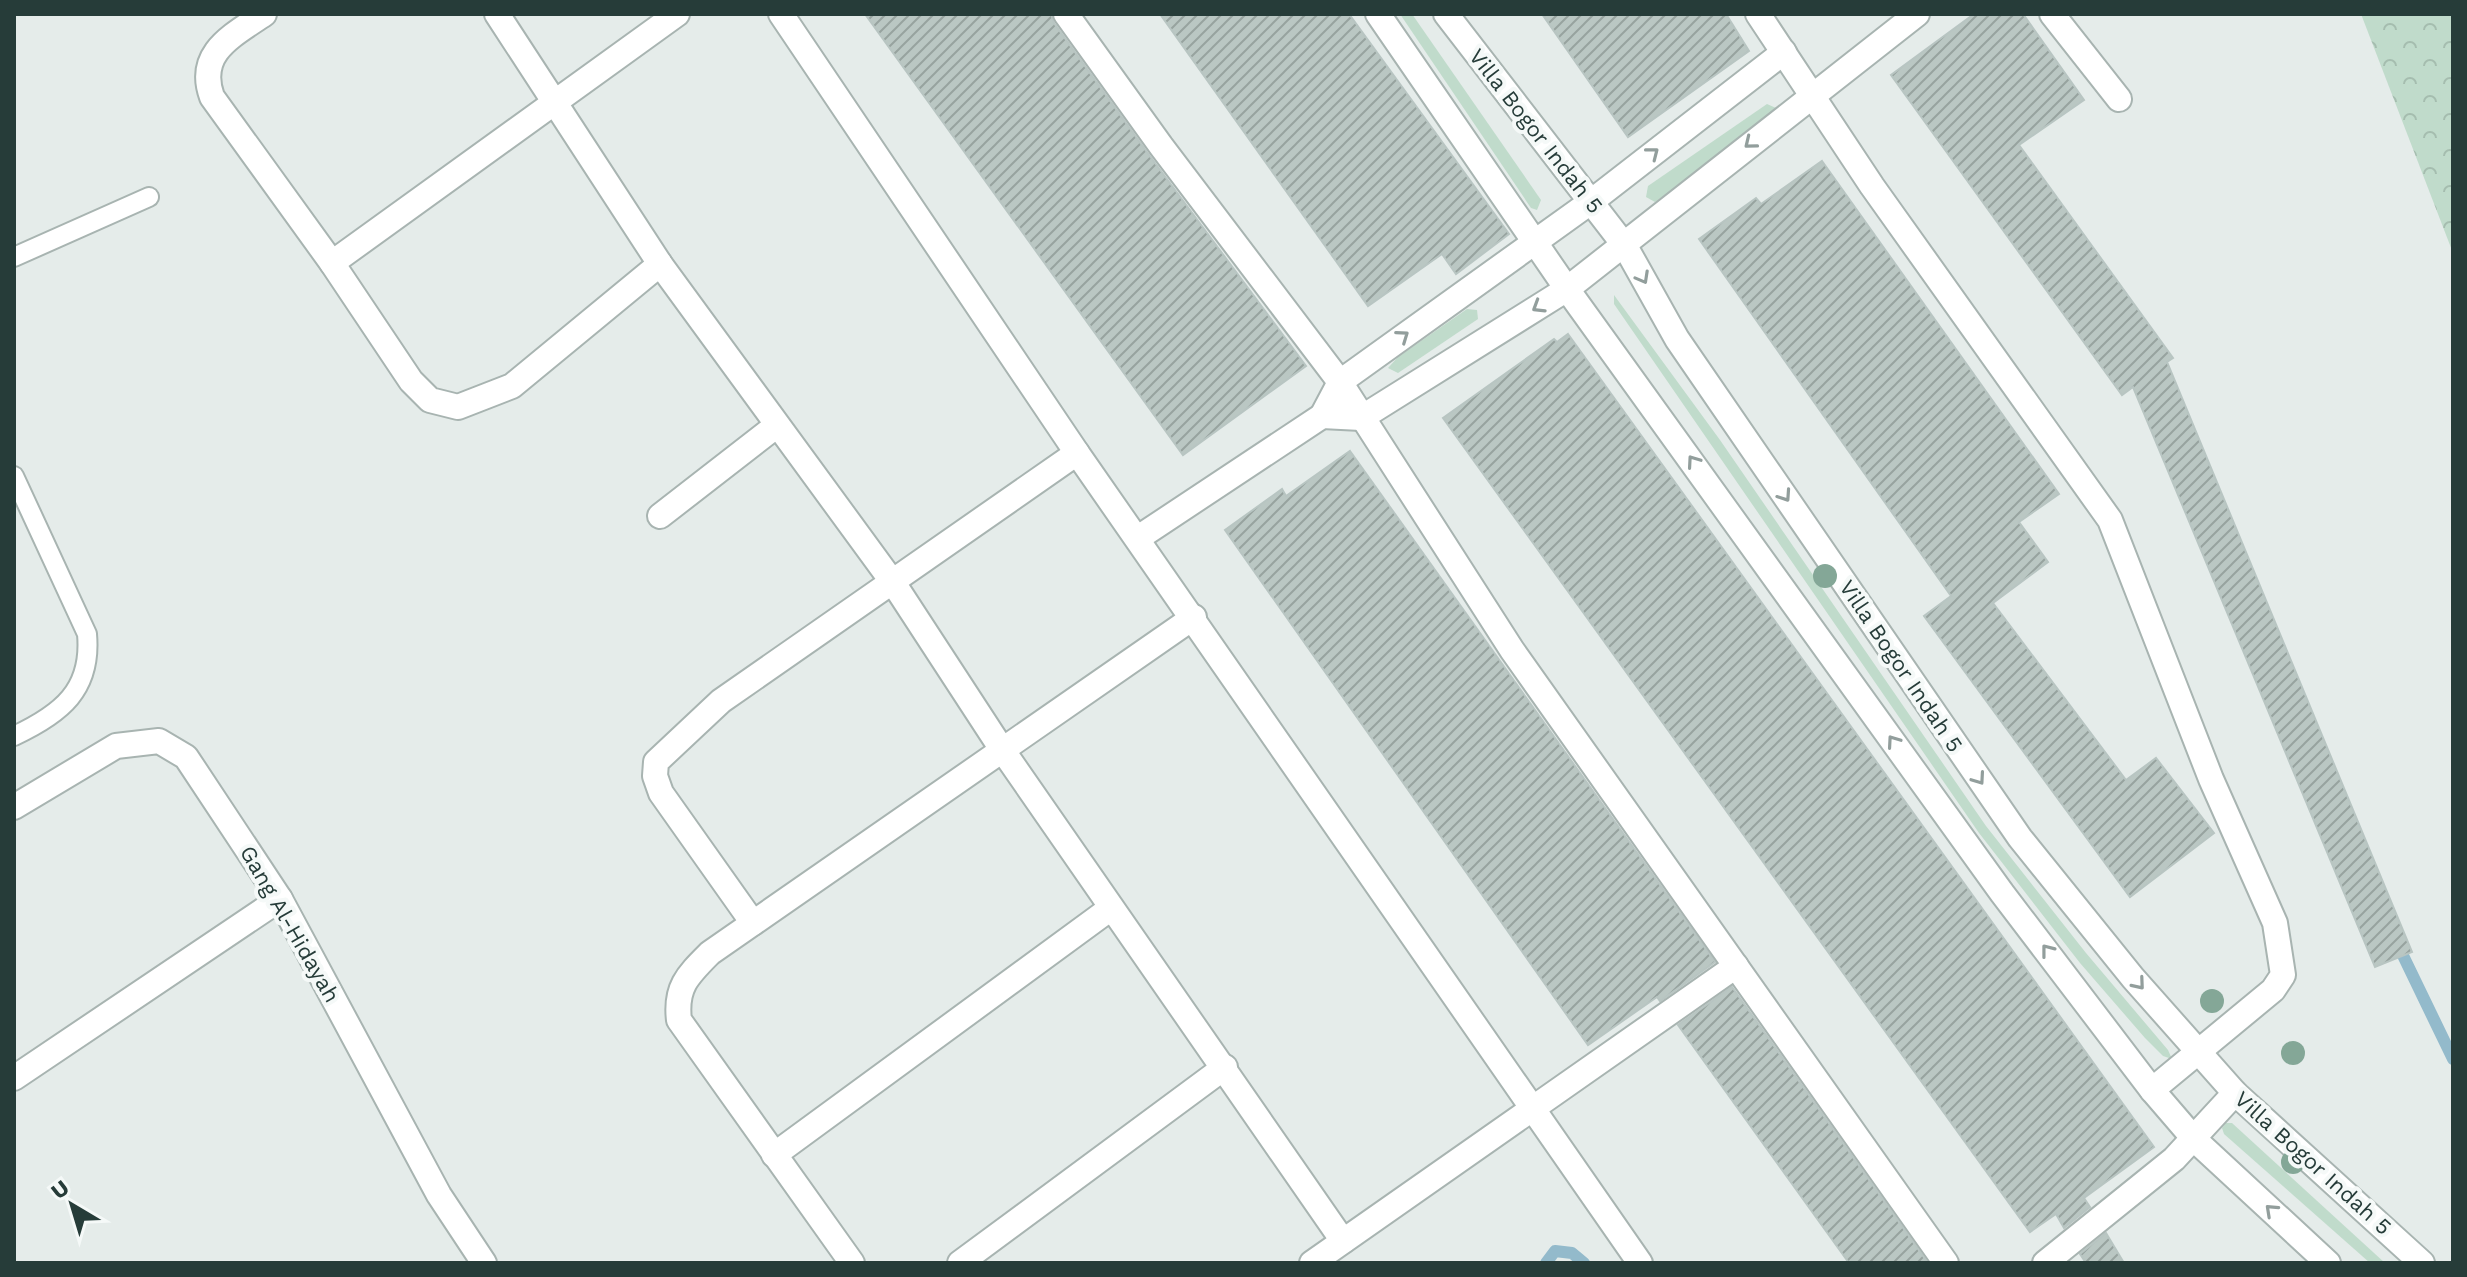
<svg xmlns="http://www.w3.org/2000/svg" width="2467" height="1277" viewBox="0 0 2467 1277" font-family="'Work Sans',sans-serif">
<defs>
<pattern id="forest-crowns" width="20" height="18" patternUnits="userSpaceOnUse" patternTransform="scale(2)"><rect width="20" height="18" fill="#c0dbcb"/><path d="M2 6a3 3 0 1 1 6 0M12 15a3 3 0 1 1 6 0" fill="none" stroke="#a5bdaf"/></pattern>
<pattern id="building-hatch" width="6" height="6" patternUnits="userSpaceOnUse" patternTransform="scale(2)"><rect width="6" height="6" fill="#bac7c3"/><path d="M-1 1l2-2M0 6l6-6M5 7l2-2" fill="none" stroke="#97a39f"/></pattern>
</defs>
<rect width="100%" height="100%" fill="#e5ecea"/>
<g fill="#c0dbcb">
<polygon points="1400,14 1412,14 1541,200 1537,210 1531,208"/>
<polygon points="1767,104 1776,108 1773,119 1655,202 1646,197 1648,186"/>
<polygon points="1614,295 1720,440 1986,826 2086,953 2168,1050 2172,1059 2163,1056 2145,1038 2080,963 1979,833 1614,304"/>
<polygon points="1467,309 1477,310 1478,319 1398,373 1388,368 1398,357"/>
<polygon points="2226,1123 2232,1123 2385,1263 2370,1263 2224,1134 2222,1128"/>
</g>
<polygon fill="url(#forest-crowns)" points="2361,14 2453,14 2453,253"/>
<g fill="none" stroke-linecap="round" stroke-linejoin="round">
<g stroke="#93bacb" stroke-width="12">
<polyline points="2397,943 2453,1059"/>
<polyline points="1546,1263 1555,1251 1572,1253 1584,1263"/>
</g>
</g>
<g fill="url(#building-hatch)" stroke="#b8c5c2" stroke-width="2">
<polygon points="865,14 1051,14 1054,23 1149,155 1306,366 1183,455"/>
<polygon points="1160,14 1349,14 1509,234 1456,274 1442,254 1368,306"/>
<polygon points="1542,14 1726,14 1749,51 1628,137"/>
<polygon points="1974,14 2023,14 2084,100 2019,145 2173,358 2167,362 2412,952 2375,967 2133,387 2122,395 1891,75"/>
<polygon points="1822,161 2059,494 2019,522 2048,562 1993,603 2126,780 2156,758 2214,833 2130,897 1924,616 1951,596 1699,239 1756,198 1761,204"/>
<polygon points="1568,334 2154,1147 2084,1198 2090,1207 2064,1228 2056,1214 2030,1232 1443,418 1554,339 1557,342"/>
<polygon points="1350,451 1715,962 1660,1001 1657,997 1588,1045 1225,530 1282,489 1286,496"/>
<polygon points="1732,987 1928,1263 1849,1263 1678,1025"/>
<polygon points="2106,1233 2124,1263 2086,1263 2080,1254"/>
</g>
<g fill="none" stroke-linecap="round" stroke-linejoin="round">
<defs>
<g id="service">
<polyline points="14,257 149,197"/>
<path d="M14 476 87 634C92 690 61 714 14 736"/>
</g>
<g id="minor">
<path d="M264 14C232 36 196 53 212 97L332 263 411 381 430 400 458 407 512 386 660 264"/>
<polyline points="497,14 660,264 894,584 1001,748 1343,1241"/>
<polyline points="781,14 1077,453"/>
<polyline points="1066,14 1161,146 1340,382 1512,650 1946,1263"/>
<polyline points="1378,14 1567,289 2002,893 2152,1090 2195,1140 2328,1263"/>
<polyline points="1446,14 1625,246 1677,339 2020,838 2133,978 2235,1093 2422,1263"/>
<polyline points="1758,14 1872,186 2110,520 2211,779 2275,923 2283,975 2273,990 2152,1090"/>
<polyline points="2052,14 2119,99"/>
<polyline points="1784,52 1592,201 1340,382 1322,416 1361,418 1567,289 1917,14"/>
<polyline points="332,263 677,14"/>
<polyline points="660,516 776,426"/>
<polyline points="1138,538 1322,416"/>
<polyline points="14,807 116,746 159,741 186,757 280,899 439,1195 484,1263"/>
<polyline points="753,923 661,793 655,776 656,762 721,701 1077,453 1640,1263"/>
<polyline points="14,1078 280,899"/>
<polyline points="774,1155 1111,908"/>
<path d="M852 1263 679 1020C675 987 688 975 710 953L1194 617"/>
<polyline points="960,1263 1225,1067"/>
<polyline points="1312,1263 1736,966"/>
<polyline points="2045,1263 2174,1159 2235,1093"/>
</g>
</defs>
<use href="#service" stroke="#a8b4b1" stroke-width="22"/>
<use href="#minor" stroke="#a8b4b1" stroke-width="28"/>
<use href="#service" stroke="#fff" stroke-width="18"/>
<use href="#minor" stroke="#fff" stroke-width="24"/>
</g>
<g fill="#84a797">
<circle cx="1825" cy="576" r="12"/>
<circle cx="2212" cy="1001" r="12"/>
<circle cx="2293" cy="1053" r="12"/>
<circle cx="2293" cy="1162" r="12"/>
</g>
<defs><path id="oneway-chevron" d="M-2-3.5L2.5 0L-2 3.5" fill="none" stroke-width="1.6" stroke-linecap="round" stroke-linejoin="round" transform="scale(2)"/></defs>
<g stroke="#929e9c">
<use href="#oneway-chevron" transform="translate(1750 143) rotate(141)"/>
<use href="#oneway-chevron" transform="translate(1653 153) rotate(-38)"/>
<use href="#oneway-chevron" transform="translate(1643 278) rotate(61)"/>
<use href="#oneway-chevron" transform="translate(1538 307) rotate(148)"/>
<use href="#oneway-chevron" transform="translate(1403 336) rotate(-35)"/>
<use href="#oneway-chevron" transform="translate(1693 461) rotate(-125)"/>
<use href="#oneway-chevron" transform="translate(1785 496) rotate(56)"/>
<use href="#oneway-chevron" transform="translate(1893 741) rotate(-125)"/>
<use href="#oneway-chevron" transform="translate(1979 779) rotate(55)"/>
<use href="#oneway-chevron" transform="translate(2047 950) rotate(-128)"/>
<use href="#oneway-chevron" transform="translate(2139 984) rotate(50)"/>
<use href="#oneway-chevron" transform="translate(2271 1210) rotate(-137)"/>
</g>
<g text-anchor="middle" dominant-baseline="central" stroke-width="8" stroke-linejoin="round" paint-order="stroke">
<g font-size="22" fill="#263c39" stroke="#f5f9f8">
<text transform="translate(1536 131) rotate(52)">Villa Bogor Indah 5</text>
<text transform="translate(1901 666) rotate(56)">Villa Bogor Indah 5</text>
<text transform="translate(290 924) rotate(60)">Gang Al-Hidayah</text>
<text transform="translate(2313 1163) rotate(42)">Villa Bogor Indah 5</text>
</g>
</g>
<rect width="2467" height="1277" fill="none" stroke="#263c39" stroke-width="32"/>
<g transform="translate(72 1205) rotate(322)" stroke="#f5f9f8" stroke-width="6" paint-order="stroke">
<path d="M0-6L14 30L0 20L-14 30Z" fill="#263c39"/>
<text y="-12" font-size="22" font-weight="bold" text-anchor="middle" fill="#263c39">U</text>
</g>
</svg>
